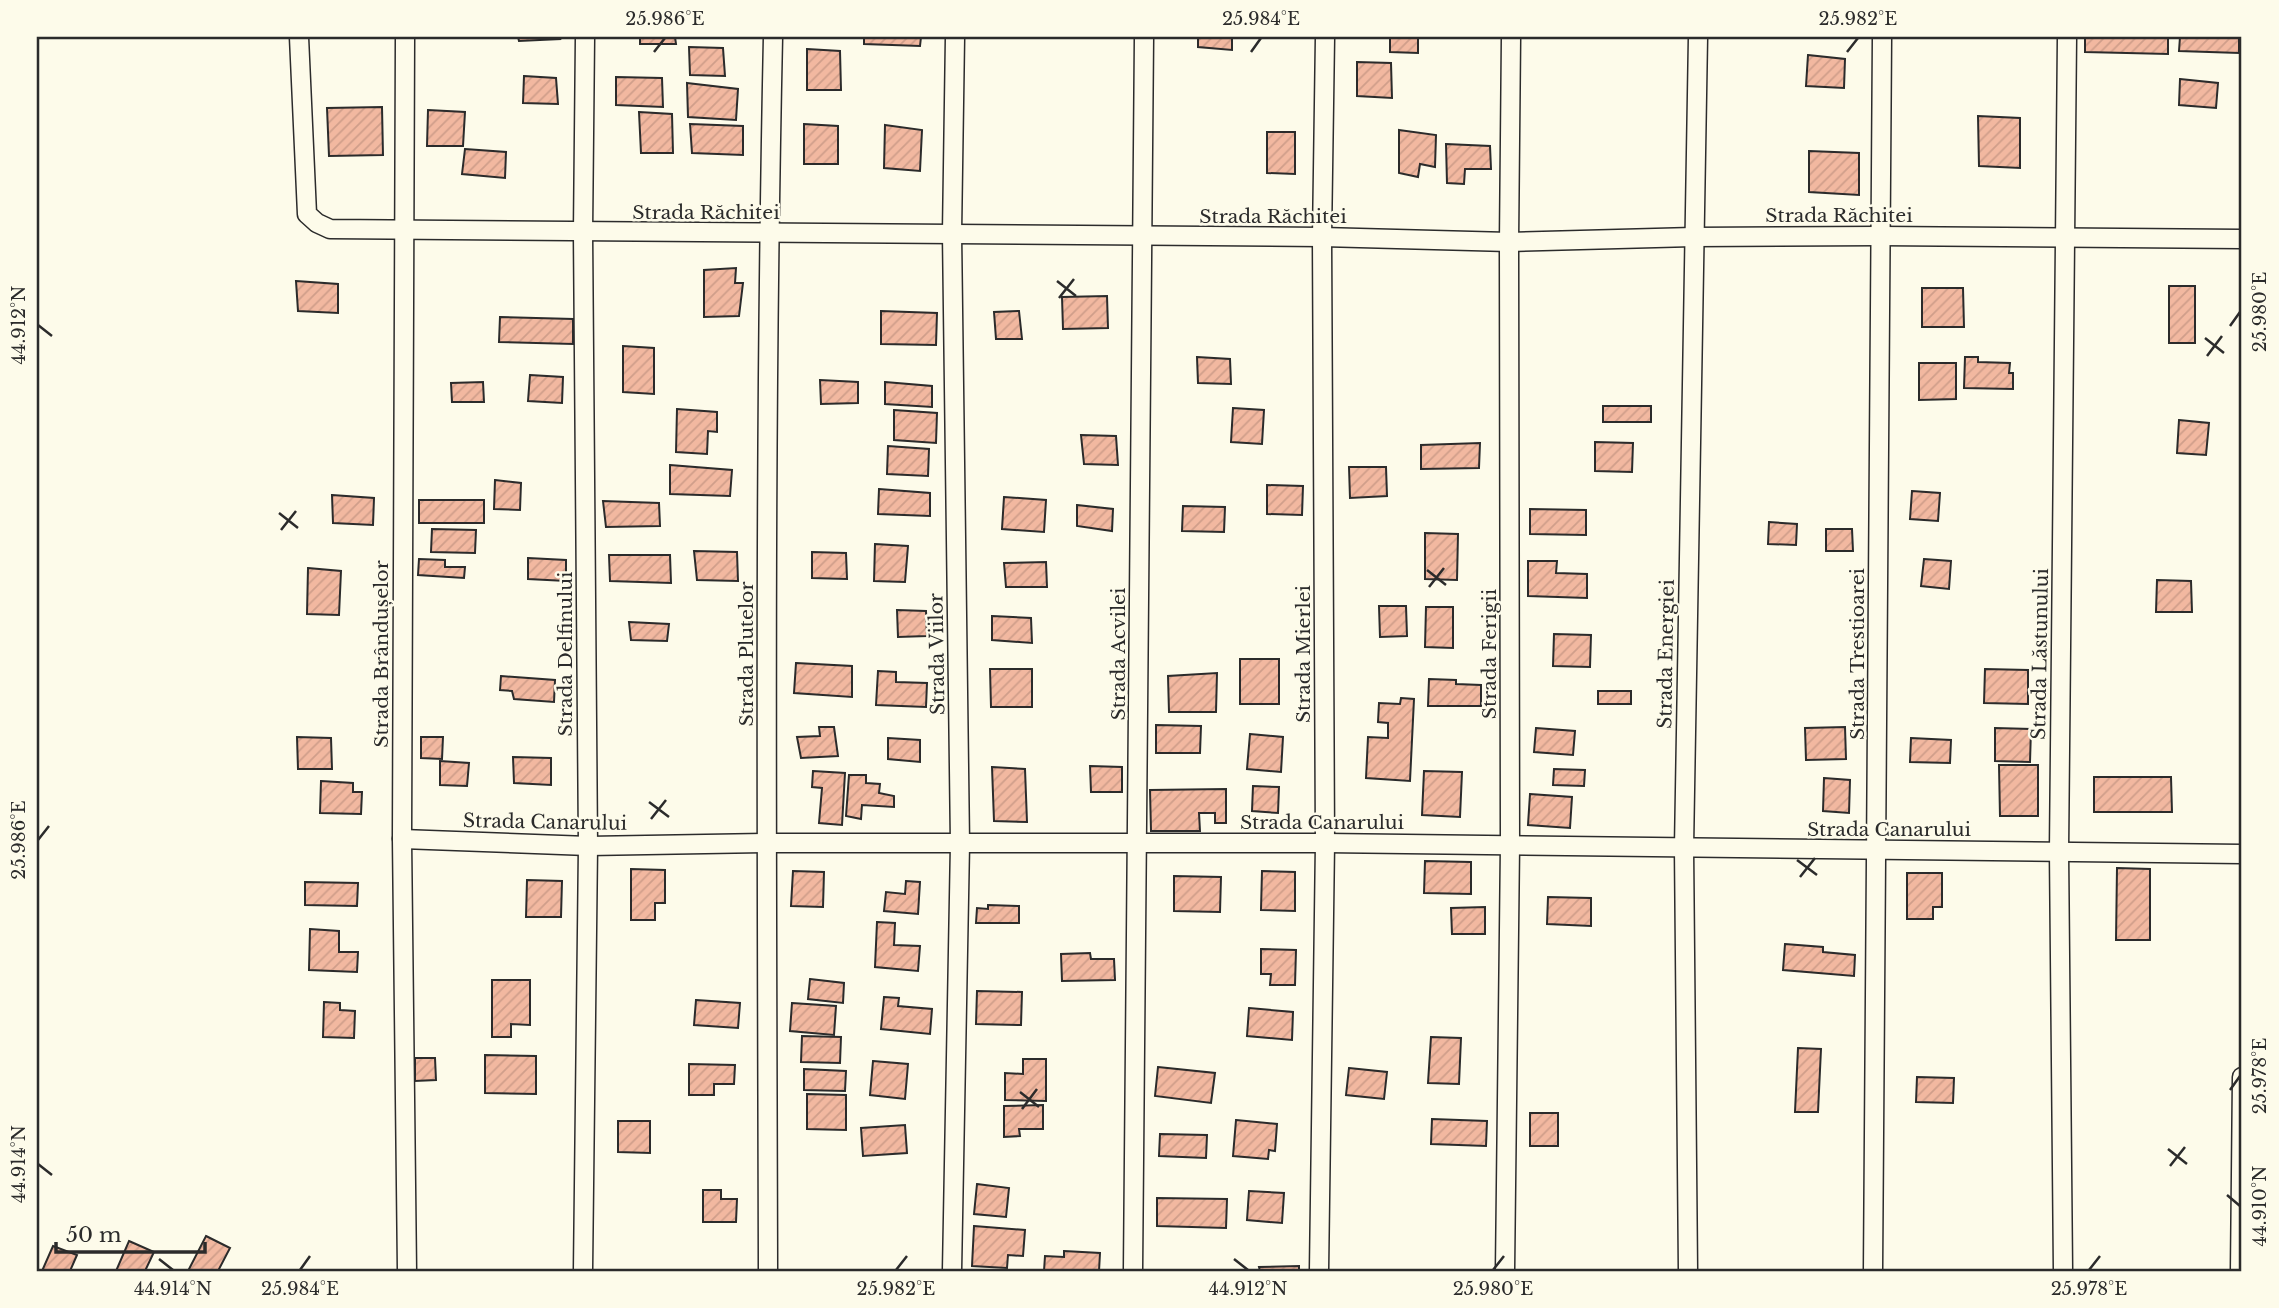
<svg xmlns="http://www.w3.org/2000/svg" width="2279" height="1308" viewBox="0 0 2279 1308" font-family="'Libre Baskerville',serif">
<defs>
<pattern id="building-hatch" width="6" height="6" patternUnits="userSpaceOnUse" patternTransform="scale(1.75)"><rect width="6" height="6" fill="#f2b8a0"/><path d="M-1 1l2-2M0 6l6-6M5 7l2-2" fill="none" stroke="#d09e8a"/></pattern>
</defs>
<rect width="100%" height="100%" fill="#fdfbea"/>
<g fill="url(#building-hatch)" stroke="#2b2b2b" stroke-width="2">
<polygon points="518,37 559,37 560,39 519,41"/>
<polygon points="640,37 675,37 676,44 640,44"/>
<polygon points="864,37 921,37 920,46 864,44"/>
<polygon points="1198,37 1232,37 1232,50 1198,47"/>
<polygon points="1390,37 1418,37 1418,53 1390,52"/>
<polygon points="2085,37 2168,37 2168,54 2085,52"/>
<polygon points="2180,37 2239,37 2239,53 2179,51"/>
<polygon points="689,47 723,48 725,76 690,75"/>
<polygon points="807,49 840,51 841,90 807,90"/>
<polygon points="1808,55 1845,59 1844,88 1806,86"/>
<polygon points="1357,62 1391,63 1392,98 1357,96"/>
<polygon points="524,76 556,78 558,104 523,103"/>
<polygon points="616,77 662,78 663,107 616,105"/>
<polygon points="2180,79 2218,83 2216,108 2179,105"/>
<polygon points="687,83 738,89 736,120 688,117"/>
<polygon points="382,107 383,155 329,156 327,108"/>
<polygon points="428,110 465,112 463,146 427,146"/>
<polygon points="639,112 672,114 673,153 641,153"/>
<polygon points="1978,116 2020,118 2020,168 1979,166"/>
<polygon points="690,124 743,126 743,155 692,153"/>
<polygon points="804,124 838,126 838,164 804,164"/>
<polygon points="885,125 922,130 920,171 884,168"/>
<polygon points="1399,130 1436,135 1435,167 1420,164 1418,177 1399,173"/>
<polygon points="1267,132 1295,132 1295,174 1267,173"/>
<polygon points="1446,144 1490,146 1491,169 1465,169 1464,184 1447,183"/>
<polygon points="465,149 506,152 505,178 462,174"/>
<polygon points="1809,151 1859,153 1859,195 1809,192"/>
<polygon points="736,268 735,283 743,283 739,316 704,317 704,270"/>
<polygon points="296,281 338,284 338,313 298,311"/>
<rect x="2169" y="286" width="26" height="57"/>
<polygon points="1922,288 1963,288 1964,327 1922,327"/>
<polygon points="1107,296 1108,328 1063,329 1062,297"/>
<polygon points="881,311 937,313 936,345 881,344"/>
<polygon points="1019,311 1022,339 996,339 994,312"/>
<polygon points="500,317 573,319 573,344 499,342"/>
<polygon points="623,346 654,348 654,394 623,392"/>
<polygon points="1197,357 1230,359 1231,384 1198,383"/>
<polygon points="1965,357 1978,357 1978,362 2010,363 2009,373 2013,373 2013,389 1964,388"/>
<polygon points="1919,363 1956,363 1956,399 1919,400"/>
<polygon points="530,375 563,377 562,403 528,401"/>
<polygon points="820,380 858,382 858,403 821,404"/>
<polygon points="483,382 484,402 452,402 451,383"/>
<polygon points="885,382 932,386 932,407 885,404"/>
<rect x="1603" y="406" width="48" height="16"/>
<polygon points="1233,408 1264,410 1262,444 1231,442"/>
<polygon points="677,409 717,412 717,432 708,431 707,454 676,452"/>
<polygon points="894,410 937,413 936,443 894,440"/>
<polygon points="2179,420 2209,423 2206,455 2177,453"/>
<polygon points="1081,435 1116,436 1118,465 1084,464"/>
<polygon points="1595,442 1633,443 1632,472 1595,471"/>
<polygon points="1480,443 1479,468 1421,469 1421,445"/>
<polygon points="888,446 929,449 928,476 887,474"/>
<polygon points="670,465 732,470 730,496 670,494"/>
<polygon points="1349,467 1386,467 1387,496 1350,498"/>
<polygon points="495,480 521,483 520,510 494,509"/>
<polygon points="1267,485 1303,486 1302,515 1267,514"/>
<polygon points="879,489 930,493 930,516 878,514"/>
<polygon points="1912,491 1940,493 1938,521 1910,519"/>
<polygon points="332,495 374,498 373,525 333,523"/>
<polygon points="1004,497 1046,500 1044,532 1002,529"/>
<rect x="419" y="500" width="65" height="23"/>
<polygon points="603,501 659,503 660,526 606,527"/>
<polygon points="1077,505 1113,509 1112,531 1077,526"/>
<polygon points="1183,506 1225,507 1224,532 1182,531"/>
<polygon points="1530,509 1586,510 1586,535 1530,534"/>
<polygon points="1769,522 1797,524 1796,545 1768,544"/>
<polygon points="432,529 476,530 475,553 431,552"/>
<polygon points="1826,529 1852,529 1853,551 1826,551"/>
<polygon points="1425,533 1458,534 1457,580 1425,579"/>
<polygon points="875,544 908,546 905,582 874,581"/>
<polygon points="694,551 737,552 738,581 697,580"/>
<polygon points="812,552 846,553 847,579 812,578"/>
<polygon points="609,555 670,555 671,583 610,581"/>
<polygon points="528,558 566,560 566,581 528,579"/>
<polygon points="419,559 445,560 445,567 465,567 464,578 418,575"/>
<polygon points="1924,559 1951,561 1949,589 1921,586"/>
<polygon points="1528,561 1557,561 1556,573 1587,574 1587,598 1528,596"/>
<polygon points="1046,562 1047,587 1006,587 1004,563"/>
<polygon points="308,568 341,571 339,615 307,614"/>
<polygon points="2157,580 2191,581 2192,612 2156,612"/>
<polygon points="1379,606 1406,606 1407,636 1380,637"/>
<polygon points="1426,607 1453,607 1453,648 1425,647"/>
<polygon points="897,610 926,611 927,636 898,637"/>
<polygon points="992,616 1031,618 1032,643 992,640"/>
<polygon points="629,622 669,624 667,641 631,640"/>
<polygon points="1554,634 1591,635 1590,667 1553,666"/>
<rect x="1240" y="659" width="39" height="45"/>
<polygon points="796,663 852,666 852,697 794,693"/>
<polygon points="990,669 1032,669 1032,707 991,707"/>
<polygon points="1985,669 2028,670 2028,704 1984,703"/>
<polygon points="878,671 896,672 896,682 927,683 926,707 876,705"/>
<polygon points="1217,673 1216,712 1169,712 1168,676"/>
<polygon points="501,676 555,680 554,702 514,699 512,691 500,690"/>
<polygon points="1429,679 1456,680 1456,684 1481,685 1481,706 1428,706"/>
<rect x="1598" y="691" width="33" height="13"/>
<polygon points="1401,698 1414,699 1410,781 1366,778 1368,737 1388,738 1388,723 1378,722 1379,703 1400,704"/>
<polygon points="1156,725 1201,726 1200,753 1156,753"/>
<polygon points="819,727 834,727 838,756 801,758 797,737 820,736"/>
<polygon points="1845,727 1846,759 1806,760 1805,728"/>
<polygon points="1536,728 1575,731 1573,755 1534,752"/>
<polygon points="1995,728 2031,729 2030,762 1995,761"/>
<polygon points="1250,734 1283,737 1281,772 1247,769"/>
<polygon points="297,737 331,738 332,769 298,769"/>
<polygon points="421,737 443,737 442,759 421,758"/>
<polygon points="888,738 920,740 920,762 888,759"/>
<polygon points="1911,738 1951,740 1950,763 1910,762"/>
<polygon points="513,757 551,758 551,785 514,783"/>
<polygon points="440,761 469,763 467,786 440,785"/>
<polygon points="1999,765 2038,765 2038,816 2000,816"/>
<polygon points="1090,766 1122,767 1122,792 1091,792"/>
<polygon points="992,767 1025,769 1027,822 994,821"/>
<polygon points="1554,769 1585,770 1584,786 1553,785"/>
<polygon points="813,771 845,773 842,825 819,823 822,788 812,787"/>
<polygon points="1424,771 1462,772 1460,817 1422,815"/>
<polygon points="849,775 866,775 866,783 880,784 879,793 894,796 894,807 862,805 861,819 846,816"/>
<polygon points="2094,777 2171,777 2172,812 2094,812"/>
<polygon points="1824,778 1850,780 1849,813 1823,811"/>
<polygon points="321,781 353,783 353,792 362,792 361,814 320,813"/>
<polygon points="1253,786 1279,787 1278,813 1252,811"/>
<polygon points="1226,789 1226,823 1215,823 1215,813 1199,813 1200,831 1151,831 1150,790"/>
<polygon points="1530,794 1572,797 1570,828 1528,825"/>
<polygon points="1425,861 1471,862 1471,894 1424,893"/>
<polygon points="2117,868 2150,869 2150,940 2116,940"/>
<polygon points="631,869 665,870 665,903 655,903 655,920 631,920"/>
<polygon points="793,871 824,872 823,907 791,906"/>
<polygon points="1262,871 1295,872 1295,911 1261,910"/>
<polygon points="1907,873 1942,873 1942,907 1933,907 1933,919 1907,919"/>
<polygon points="1174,876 1221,877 1220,912 1174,911"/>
<polygon points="527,880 562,881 561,917 526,917"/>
<polygon points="906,881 920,882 918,914 884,911 886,892 905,894"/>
<polygon points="305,882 358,883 357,906 305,905"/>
<polygon points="1548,897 1591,898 1591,926 1547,924"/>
<polygon points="988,905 1019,906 1019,923 976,923 977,908 988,909"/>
<polygon points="1485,907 1485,934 1452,934 1451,908"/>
<polygon points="877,922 895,923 894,945 920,946 918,971 875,967"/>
<polygon points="310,929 339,931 339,952 358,952 357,972 309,970"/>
<polygon points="1785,944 1823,947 1823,952 1855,955 1854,976 1783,970"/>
<polygon points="1261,949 1296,950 1295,985 1270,985 1271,974 1261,974"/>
<polygon points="1090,953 1091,959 1114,959 1115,980 1062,981 1061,954"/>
<polygon points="810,979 844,983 843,1003 808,999"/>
<polygon points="492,980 530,980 530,1025 511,1024 511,1037 492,1037"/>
<polygon points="977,991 1022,992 1021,1025 976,1024"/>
<polygon points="884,997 899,998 898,1006 932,1009 930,1034 881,1029"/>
<polygon points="696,1000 740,1003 738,1028 694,1025"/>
<polygon points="324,1002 340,1003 340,1010 355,1011 354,1038 323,1037"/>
<polygon points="792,1003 836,1006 834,1035 790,1031"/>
<polygon points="1249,1008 1293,1012 1292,1040 1247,1036"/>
<polygon points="802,1036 841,1037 840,1063 801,1062"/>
<polygon points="1431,1037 1461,1038 1459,1084 1428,1083"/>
<polygon points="1798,1048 1821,1049 1818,1112 1795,1112"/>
<polygon points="485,1055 536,1056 536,1094 485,1093"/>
<polygon points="415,1058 435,1058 436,1080 415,1081"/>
<polygon points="1023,1059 1046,1059 1046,1101 1005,1100 1005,1073 1023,1074"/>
<polygon points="873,1061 908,1064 905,1099 870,1095"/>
<polygon points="689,1064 735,1065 734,1084 714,1084 714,1095 689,1095"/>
<polygon points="1158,1067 1215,1073 1211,1103 1155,1096"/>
<polygon points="1349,1068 1387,1072 1384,1099 1346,1095"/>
<polygon points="804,1069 846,1071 845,1091 804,1090"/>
<polygon points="1917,1077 1954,1078 1953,1103 1916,1102"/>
<polygon points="807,1094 846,1095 846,1130 807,1129"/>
<polygon points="1043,1105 1043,1129 1019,1129 1020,1136 1004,1137 1004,1106"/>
<rect x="1530" y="1113" width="28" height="33"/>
<polygon points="1432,1119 1487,1121 1486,1146 1431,1144"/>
<polygon points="1236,1120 1277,1124 1275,1151 1269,1150 1268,1159 1233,1156"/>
<polygon points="618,1121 650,1121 650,1153 618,1152"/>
<polygon points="905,1125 907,1153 863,1156 861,1128"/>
<polygon points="1160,1134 1207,1135 1206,1158 1159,1156"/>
<polygon points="977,1184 1009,1188 1006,1217 974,1214"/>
<polygon points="703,1190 721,1190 721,1199 737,1199 736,1222 703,1222"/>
<polygon points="1249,1191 1284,1193 1282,1223 1247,1220"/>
<polygon points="1157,1198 1227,1199 1226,1228 1157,1226"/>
<polygon points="974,1226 1025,1230 1023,1256 1008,1255 1007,1268 972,1266"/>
<polygon points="206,1236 230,1248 218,1271 188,1271"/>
<polygon points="129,1241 154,1252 145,1271 116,1271"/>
<polygon points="53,1246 77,1255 70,1271 42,1271"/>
<polygon points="1064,1251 1100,1253 1099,1271 1044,1271 1045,1256 1064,1257"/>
<polygon points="1299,1266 1299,1271 1260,1271 1259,1267"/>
</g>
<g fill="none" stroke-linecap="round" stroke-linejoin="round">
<defs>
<g id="street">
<polyline points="299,37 307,214 317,223 330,229 1322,237 1509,242 1693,237 1880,236 2242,239"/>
<polyline points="405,37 402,839 407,1271"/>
<polyline points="402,839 588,846 767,843 1325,843 2242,854"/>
<polyline points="583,1271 588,846 583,232 585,37"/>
<path d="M768 1271C767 860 764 448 773 37"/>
<polyline points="952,1271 960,844 952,233 955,37"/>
<polyline points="1133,1271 1144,37"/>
<polyline points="1319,1271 1325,843 1322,237 1325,37"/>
<polyline points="1505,1271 1510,845 1509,242 1511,37"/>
<polyline points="1688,1271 1684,848 1698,37"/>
<polyline points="1873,1271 1882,37"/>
<polyline points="2063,1271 2059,851 2067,37"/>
<polyline points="2240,1271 2242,1077"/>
</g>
</defs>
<use href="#street" stroke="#2b2b2b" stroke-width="21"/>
<use href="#street" stroke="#fdfbea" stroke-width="18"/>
</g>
<path fill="none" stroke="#2b2b2b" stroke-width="2.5" d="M654 52 665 38M1251 52 1261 38M1847 52 1858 38M1057 281 1076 296M1059 298 1074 279M38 325 52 336M2230 326 2240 312M2205 338 2224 353M2207 356 2222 336M279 513 298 528M281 530 296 511M1427 570 1446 585M1429 587 1444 568M649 802 669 817M651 819 666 800M38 840 49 826M1797 860 1817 875M1800 877 1815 858M2230 1090 2240 1076M1020 1092 1039 1107M1022 1109 1037 1089M2168 1149 2187 1164M38 1164 52 1175M2170 1166 2185 1147M2227 1195 2240 1206M159 1259 173 1270M1234 1259 1248 1270M300 1270 310 1256M896 1270 907 1256M1493 1270 1504 1256M2089 1270 2100 1256"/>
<g text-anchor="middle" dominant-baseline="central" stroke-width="5" stroke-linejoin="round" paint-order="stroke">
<g font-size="19" fill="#2b2b2b" stroke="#fdfbea">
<text x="706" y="212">Strada Răchitei</text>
<text x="1839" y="215">Strada Răchitei</text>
<text x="1273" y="216">Strada Răchitei</text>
<text transform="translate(381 654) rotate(-90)">Strada Brândușelor</text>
<text transform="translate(565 654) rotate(-90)">Strada Delfinului</text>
<text transform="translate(746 654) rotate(-90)">Strada Plutelor</text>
<text transform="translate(937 654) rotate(-91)">Strada Viilor</text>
<text transform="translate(1118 654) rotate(-90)">Strada Acvilei</text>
<text transform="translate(1303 654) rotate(-90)">Strada Mierlei</text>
<text transform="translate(1489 654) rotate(-90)">Strada Ferigii</text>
<text transform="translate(1666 654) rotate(-89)">Strada Energiei</text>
<text transform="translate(1857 654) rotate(-90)">Strada Trestioarei</text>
<text transform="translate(2040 654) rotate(-89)">Strada Lăstunului</text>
<text transform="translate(545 822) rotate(1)">Strada Canarului</text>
<text x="1322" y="822">Strada Canarului</text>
<text x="1889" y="829">Strada Canarului</text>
</g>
</g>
<rect width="2279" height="1308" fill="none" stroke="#fdfbea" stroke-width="77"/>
<path d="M56 1242v10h149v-10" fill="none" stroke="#2b2b2b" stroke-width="3.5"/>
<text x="66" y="1242" font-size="21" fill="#2b2b2b" stroke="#fdfbea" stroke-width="5" paint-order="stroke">50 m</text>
<rect x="38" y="38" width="2202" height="1232" fill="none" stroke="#2b2b2b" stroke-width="2.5"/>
<g font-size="18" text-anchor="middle" fill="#2b2b2b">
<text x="665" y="25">25.986°E</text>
<text x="1261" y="25">25.984°E</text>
<text x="1858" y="25">25.982°E</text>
<text transform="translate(2260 312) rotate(-90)" y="6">25.980°E</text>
<text transform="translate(19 325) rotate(-90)" y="6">44.912°N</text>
<text transform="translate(19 840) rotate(-90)" y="6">25.986°E</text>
<text transform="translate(2260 1076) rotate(-90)" y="6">25.978°E</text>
<text transform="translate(19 1164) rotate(-90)" y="6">44.914°N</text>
<text transform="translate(2260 1206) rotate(-90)" y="6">44.910°N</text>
<text x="173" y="1295">44.914°N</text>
<text x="300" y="1295">25.984°E</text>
<text x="896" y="1295">25.982°E</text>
<text x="1248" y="1295">44.912°N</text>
<text x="1493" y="1295">25.980°E</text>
<text x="2089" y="1295">25.978°E</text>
</g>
</svg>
